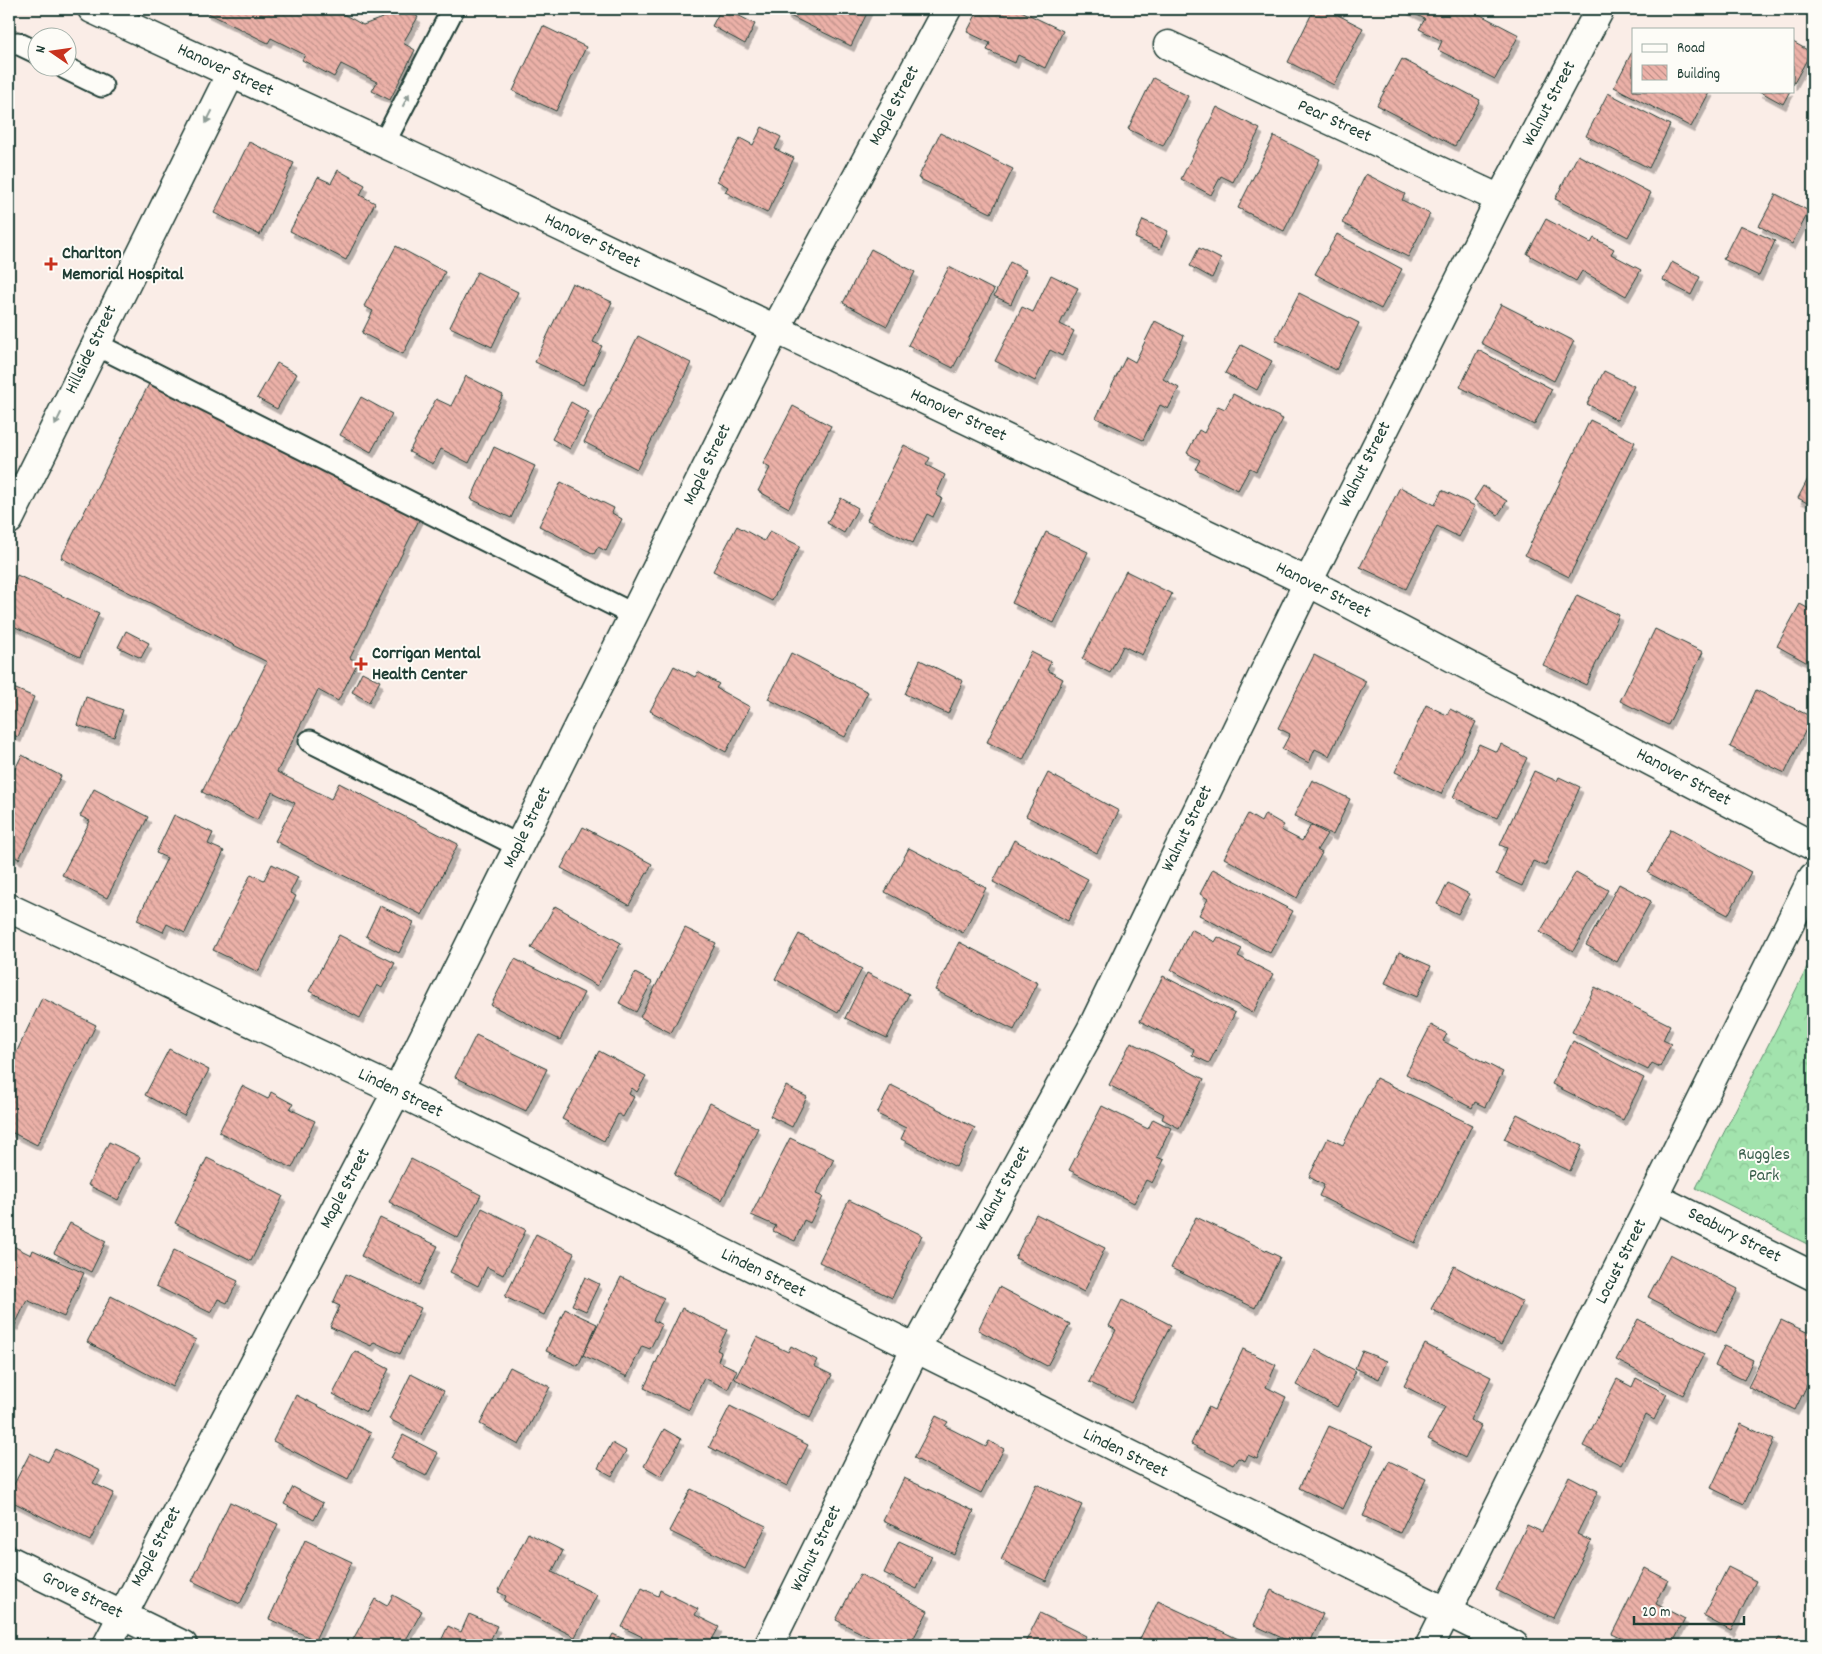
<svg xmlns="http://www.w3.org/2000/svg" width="1822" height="1654" viewBox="0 0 1822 1654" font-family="Dekko,sans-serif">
<defs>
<pattern id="forest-crowns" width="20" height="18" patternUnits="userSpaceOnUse" patternTransform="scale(1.25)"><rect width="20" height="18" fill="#a2e3ad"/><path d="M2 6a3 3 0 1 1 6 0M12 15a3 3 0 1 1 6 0" fill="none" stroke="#8bc495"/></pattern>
<pattern id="building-back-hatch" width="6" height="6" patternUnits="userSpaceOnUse" patternTransform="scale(1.25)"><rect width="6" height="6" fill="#ecb1a8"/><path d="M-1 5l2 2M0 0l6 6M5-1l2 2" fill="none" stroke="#bf918a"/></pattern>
<filter id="shadow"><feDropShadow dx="3" dy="5.5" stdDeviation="0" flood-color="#0004"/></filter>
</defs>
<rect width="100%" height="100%" fill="#faede7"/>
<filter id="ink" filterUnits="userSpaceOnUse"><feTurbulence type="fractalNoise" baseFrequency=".02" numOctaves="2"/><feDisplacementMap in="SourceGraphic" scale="10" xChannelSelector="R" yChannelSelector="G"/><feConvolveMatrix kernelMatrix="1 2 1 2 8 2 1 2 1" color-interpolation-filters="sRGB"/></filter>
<g filter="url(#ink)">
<polygon fill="url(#forest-crowns)" stroke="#609070" points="1813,956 1813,1247 1696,1188"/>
<g fill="url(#building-back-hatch)" stroke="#1f3d34" filter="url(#shadow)">
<polygon points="207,9 337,9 338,11 363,25 385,17 390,9 404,9 418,17 403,43 415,50 390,100 372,91 377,82 341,64 334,77 302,60 305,55 271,38 268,43 206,12"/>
<polygon points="721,9 726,9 755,24 745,44 712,26"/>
<polygon points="788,9 869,9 851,46 786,14"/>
<polygon points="979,9 1017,9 1063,31 1045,68 1018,55 1015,63 987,50 990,43 967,32"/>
<polygon points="1314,9 1342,9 1338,15 1363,28 1334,85 1288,62"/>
<polygon points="1405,9 1469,9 1519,35 1495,79 1438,50 1442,41 1419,29 1425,19"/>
<polygon points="543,26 586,47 556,111 513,91"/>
<polygon points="1793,42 1811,52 1793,85"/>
<polygon points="1633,50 1633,91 1710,91 1691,127 1614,87"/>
<polygon points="1402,59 1480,100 1455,146 1377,105"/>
<polygon points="1153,78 1188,96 1163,146 1128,129"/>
<polygon points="1759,91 1790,91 1783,104"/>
<polygon points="1608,93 1670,125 1649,168 1586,136"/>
<polygon points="1217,107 1260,129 1233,182 1221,176 1211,195 1181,179"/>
<polygon points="762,127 781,137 775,149 794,158 767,213 725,192 728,187 717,181 740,138 753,145"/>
<polygon points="940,133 1013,169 991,213 918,178"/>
<polygon points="1274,136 1320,159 1284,231 1238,208"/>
<polygon points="249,142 294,163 260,235 214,213"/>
<polygon points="1578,155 1651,193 1628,237 1555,199"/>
<polygon points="338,170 365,185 360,195 375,203 346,260 290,231 318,177 331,183"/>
<polygon points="1366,174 1405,194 1402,200 1430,214 1408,257 1342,223"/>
<polygon points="1776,194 1809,211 1792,244 1759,226"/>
<polygon points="1546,219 1591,243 1594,238 1614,249 1611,254 1641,270 1626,296 1582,271 1576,281 1527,254"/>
<polygon points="1143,220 1168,231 1160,249 1135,238"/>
<polygon points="1740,225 1775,241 1759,276 1723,259"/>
<polygon points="1337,234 1402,269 1381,309 1315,274"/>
<polygon points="396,246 445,272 403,354 362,333 373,311 364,306"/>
<polygon points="1199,248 1221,259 1212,278 1190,266"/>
<polygon points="871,249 915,272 887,326 843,303"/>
<polygon points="1010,262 1026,270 1011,304 994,296"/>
<polygon points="1672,262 1700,277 1691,295 1663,280"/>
<polygon points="949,267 994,290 953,368 908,345"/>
<polygon points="477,272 518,292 492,347 450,327"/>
<polygon points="1051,275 1078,288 1060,324 1074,331 1062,356 1050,350 1035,381 995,361 1022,307 1033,312"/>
<polygon points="572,283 612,302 593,342 602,346 583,385 535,362"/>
<polygon points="1299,293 1359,323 1336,370 1275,340"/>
<polygon points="1501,304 1574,341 1554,381 1481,343"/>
<polygon points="1155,321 1184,336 1163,379 1179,388 1168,409 1160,405 1143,440 1096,418 1126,357 1135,362"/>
<polygon points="638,336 691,363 637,469 584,442"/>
<polygon points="1241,345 1272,361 1257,390 1225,373"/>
<polygon points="1478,350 1552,389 1534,425 1460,387"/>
<polygon points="277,363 297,374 277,409 257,398"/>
<polygon points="1604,371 1634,386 1617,420 1587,404"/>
<polygon points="153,376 423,512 350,658 358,662 338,701 318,690 277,772 331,799 339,783 458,844 422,915 275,841 295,803 272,792 257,820 202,792 267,662 61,558"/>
<polygon points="466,376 503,395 469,463 441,449 433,464 409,452 436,399 451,406"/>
<polygon points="1233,394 1283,419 1256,471 1250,468 1238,490 1195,469 1200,460 1187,453 1199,430 1204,433 1218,406 1225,409"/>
<polygon points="361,397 392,414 371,452 340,435"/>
<polygon points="571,402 589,412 570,449 552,439"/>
<polygon points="793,406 831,426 789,508 758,491 770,468 763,464"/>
<polygon points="1590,420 1635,442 1569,577 1525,555"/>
<polygon points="904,445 930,458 926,465 945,475 936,495 942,498 933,517 927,514 913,543 867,520"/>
<polygon points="494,447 535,466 511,518 471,499"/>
<polygon points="1813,469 1813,506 1798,498"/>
<polygon points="561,482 614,508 612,513 622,519 606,551 598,547 594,554 539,526"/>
<polygon points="1483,486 1507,501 1498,515 1474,500"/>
<polygon points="1400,487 1435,505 1442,490 1475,506 1459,537 1437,526 1406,589 1360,567"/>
<polygon points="841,498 858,508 844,533 827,523"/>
<polygon points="737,526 764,541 770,531 800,546 772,601 713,571"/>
<polygon points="1046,532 1088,552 1054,623 1012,603"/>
<polygon points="1126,571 1172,594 1142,655 1123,646 1110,673 1082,659"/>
<polygon points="17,575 99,613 80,657 9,624 9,594"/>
<polygon points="1577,595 1619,615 1586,685 1543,665"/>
<polygon points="1800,604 1813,611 1813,666 1777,646"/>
<polygon points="1655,629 1703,652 1668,725 1620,701"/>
<polygon points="126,631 149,643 141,658 118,647"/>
<polygon points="1031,652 1051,662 1047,670 1063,679 1023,760 987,742"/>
<polygon points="791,653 868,692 845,737 768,699"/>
<polygon points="1314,655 1366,681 1329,756 1315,749 1309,763 1282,749 1290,734 1278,728"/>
<polygon points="920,660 963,681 948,714 905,694"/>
<polygon points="674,666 695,677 698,672 719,684 716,688 750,707 726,752 650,711"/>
<polygon points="362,672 380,681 369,702 352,692"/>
<polygon points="9,686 34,697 18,737 9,733"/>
<polygon points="1756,690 1812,717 1785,773 1730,747"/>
<polygon points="86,697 123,710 114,737 77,725"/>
<polygon points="1426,705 1447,715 1450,709 1476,722 1441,794 1395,772"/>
<polygon points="1479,744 1497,752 1501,744 1527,758 1497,818 1453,797"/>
<polygon points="22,755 61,776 19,859 9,854 9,781"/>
<polygon points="1534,771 1557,781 1559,777 1580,787 1545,866 1533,861 1522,886 1496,874 1507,848 1500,845"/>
<polygon points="1048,773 1119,811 1097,853 1026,816"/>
<polygon points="1312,780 1350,799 1333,835 1294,816"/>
<polygon points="94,789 148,817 107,898 62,875 90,821 80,816"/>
<polygon points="1248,814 1261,822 1265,814 1284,825 1281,830 1302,841 1311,825 1327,834 1317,850 1322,853 1297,898 1224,858"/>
<polygon points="174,815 213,833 208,844 224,851 185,933 167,924 163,932 137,920 167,858 156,853"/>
<polygon points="583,827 652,864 629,905 561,868"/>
<polygon points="1671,829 1751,872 1728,915 1648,873"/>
<polygon points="1014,840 1088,879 1068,921 993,882"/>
<polygon points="909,848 986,888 963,933 885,892"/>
<polygon points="272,864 298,877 290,893 296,896 258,972 213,950 251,874 264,880"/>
<polygon points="1213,869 1293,911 1270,953 1199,915 1208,899 1200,894"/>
<polygon points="1576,872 1608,890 1573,951 1540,932"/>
<polygon points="1448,883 1469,894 1458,914 1437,904"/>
<polygon points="1619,884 1651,901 1617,962 1586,945"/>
<polygon points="380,906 414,922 399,953 366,936"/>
<polygon points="555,906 621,943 597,986 531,948"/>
<polygon points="685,928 716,943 671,1033 640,1017"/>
<polygon points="1191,929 1215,942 1218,937 1242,949 1238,956 1273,974 1253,1013 1171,970"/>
<polygon points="799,934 862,969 838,1013 775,979"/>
<polygon points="339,935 395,963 382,988 377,985 360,1018 309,991"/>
<polygon points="959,942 1038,983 1014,1030 935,990"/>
<polygon points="1399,952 1431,966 1417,997 1385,983"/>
<polygon points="515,959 584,993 560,1040 491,1005"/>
<polygon points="635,973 652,982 636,1012 619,1003"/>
<polygon points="867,973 909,994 887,1038 845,1018"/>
<polygon points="1163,976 1235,1013 1209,1063 1192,1055 1194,1049 1140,1021"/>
<polygon points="1595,987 1670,1025 1663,1040 1671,1044 1660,1067 1652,1063 1648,1070 1572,1032"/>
<polygon points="42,998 96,1025 37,1145 9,1131 9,1068"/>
<polygon points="1431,1025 1447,1034 1443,1041 1503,1072 1485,1107 1475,1102 1472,1108 1406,1074"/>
<polygon points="476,1035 547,1069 526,1111 455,1077"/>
<polygon points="1573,1041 1644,1078 1623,1120 1552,1084"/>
<polygon points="1131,1042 1204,1079 1179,1128 1162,1119 1164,1114 1109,1085"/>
<polygon points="169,1049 209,1070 184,1116 145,1095"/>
<polygon points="599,1051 646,1076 637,1092 632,1088 629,1094 634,1097 623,1117 618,1114 604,1141 562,1119"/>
<polygon points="1376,1078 1472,1125 1415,1243 1319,1196 1324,1185 1309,1177 1328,1138 1343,1145"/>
<polygon points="891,1085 975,1128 956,1167 901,1139 906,1128 877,1114"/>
<polygon points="242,1086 268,1099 271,1092 293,1104 290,1109 315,1121 292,1168 219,1132"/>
<polygon points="786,1086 807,1097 792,1127 770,1116"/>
<polygon points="710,1103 758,1128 722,1200 674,1175"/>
<polygon points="1102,1106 1148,1129 1153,1119 1171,1128 1157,1157 1164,1160 1152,1183 1146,1180 1134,1203 1069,1170"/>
<polygon points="1517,1114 1582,1146 1570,1171 1504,1139"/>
<polygon points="790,1138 834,1159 816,1194 823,1197 810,1223 804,1220 795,1241 773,1231 776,1226 751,1215"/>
<polygon points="109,1142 140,1157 118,1200 88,1185"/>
<polygon points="207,1158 283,1196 251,1261 175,1223"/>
<polygon points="411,1159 481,1195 458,1238 389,1202"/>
<polygon points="849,1200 922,1235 892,1298 819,1262"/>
<polygon points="482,1208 526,1230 503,1275 487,1267 478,1286 450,1272"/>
<polygon points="1036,1214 1105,1248 1084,1292 1015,1258"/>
<polygon points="1196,1217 1280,1257 1255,1308 1171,1268"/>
<polygon points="380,1218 438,1246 419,1285 361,1256"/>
<polygon points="70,1223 106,1241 91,1272 54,1253"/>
<polygon points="536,1234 574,1253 544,1315 505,1297"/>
<polygon points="9,1244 31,1255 33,1250 84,1273 64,1317 27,1300 15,1325 9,1322 9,1296 11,1290 9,1289"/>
<polygon points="174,1250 238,1281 227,1303 218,1299 211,1313 156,1286"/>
<polygon points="1670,1254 1738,1289 1716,1332 1648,1297"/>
<polygon points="1454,1266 1523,1302 1501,1345 1431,1309"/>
<polygon points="346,1274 421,1308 400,1354 374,1342 371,1346 330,1327 340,1306 333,1303"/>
<polygon points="585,1277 599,1284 586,1311 572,1305"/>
<polygon points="621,1277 664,1298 653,1320 662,1325 650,1349 642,1346 627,1377 583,1355"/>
<polygon points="999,1287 1070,1324 1047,1366 978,1330"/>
<polygon points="111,1296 196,1340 172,1387 87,1342"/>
<polygon points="1122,1300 1171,1325 1131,1403 1089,1382 1116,1330 1109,1326"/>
<polygon points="682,1308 727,1330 717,1350 721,1352 718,1361 737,1370 728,1389 704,1378 689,1410 644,1388"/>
<polygon points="565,1309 597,1324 578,1366 546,1351"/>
<polygon points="1638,1319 1704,1354 1683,1395 1616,1360"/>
<polygon points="1781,1320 1813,1335 1813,1373 1795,1410 1748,1387"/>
<polygon points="757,1337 788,1352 791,1346 817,1360 814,1366 832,1375 810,1418 735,1379"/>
<polygon points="1425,1344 1491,1377 1470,1420 1481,1426 1465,1458 1428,1439 1445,1407 1404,1386"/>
<polygon points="1724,1346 1753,1360 1744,1380 1715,1366"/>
<polygon points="1243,1349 1276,1365 1266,1387 1286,1397 1257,1459 1248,1455 1245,1461 1238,1458 1233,1465 1191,1444 1208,1407 1214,1410"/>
<polygon points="1316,1349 1356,1371 1337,1407 1296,1385"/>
<polygon points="355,1351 389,1369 366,1412 333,1394"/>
<polygon points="1362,1351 1387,1361 1379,1379 1355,1368"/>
<polygon points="510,1367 550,1387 519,1445 480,1424"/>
<polygon points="411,1374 444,1391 421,1435 389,1419"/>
<polygon points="1636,1378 1667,1394 1654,1420 1646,1415 1621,1465 1583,1446 1617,1379 1632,1387"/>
<polygon points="296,1395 371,1433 348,1479 273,1441"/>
<polygon points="730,1406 808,1445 787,1486 709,1447"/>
<polygon points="936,1416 948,1422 945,1426 986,1447 989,1441 1004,1449 981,1493 914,1458"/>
<polygon points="1741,1424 1774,1440 1744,1504 1711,1488"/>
<polygon points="1329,1426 1373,1446 1343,1509 1299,1488"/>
<polygon points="664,1429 681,1439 661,1476 644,1466"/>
<polygon points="403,1435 438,1453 426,1476 391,1458"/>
<polygon points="612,1443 626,1451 612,1476 598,1468"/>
<polygon points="55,1449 100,1471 93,1483 114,1493 90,1541 9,1500 9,1494 30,1453 48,1462"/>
<polygon points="1389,1461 1426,1479 1400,1533 1363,1516"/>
<polygon points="1569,1476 1598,1491 1577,1534 1591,1541 1553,1618 1496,1590 1527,1525 1542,1532"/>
<polygon points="904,1478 974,1511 954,1554 883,1521"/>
<polygon points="1036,1484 1082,1505 1046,1581 1001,1560"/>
<polygon points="293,1487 323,1503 314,1520 284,1504"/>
<polygon points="691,1489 766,1526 745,1569 669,1531"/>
<polygon points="230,1502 278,1524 240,1604 192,1581"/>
<polygon points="528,1533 563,1551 552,1572 597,1595 575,1637 504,1601 506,1596 498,1592"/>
<polygon points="305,1540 352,1562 315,1640 269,1619"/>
<polygon points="899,1541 932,1556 917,1589 884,1573"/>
<polygon points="1728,1567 1756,1581 1731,1631 1703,1616"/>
<polygon points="1645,1568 1668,1580 1656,1604 1685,1619 1672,1645 1636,1645 1612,1634"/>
<polygon points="860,1574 928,1611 910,1645 884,1645 836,1620"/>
<polygon points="642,1588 658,1596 660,1590 698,1609 695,1615 719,1627 709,1645 659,1645 622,1627"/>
<polygon points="1271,1590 1323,1614 1309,1645 1297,1645 1254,1625"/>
<polygon points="393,1595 422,1611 403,1645 350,1645 375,1599 387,1606"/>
<polygon points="1158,1601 1251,1645 1137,1645"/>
<polygon points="1040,1613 1086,1636 1081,1645 1024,1645"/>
<polygon points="469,1614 497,1626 488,1645 439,1645 448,1626 461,1632"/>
<polygon points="613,1634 636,1645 607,1645"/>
<polygon points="9,1638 22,1645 9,1645"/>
<polygon points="1779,1638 1794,1645 1775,1645"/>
</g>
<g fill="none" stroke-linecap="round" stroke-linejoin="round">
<defs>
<g id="service">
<polyline points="17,43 38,53"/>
<polyline points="65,68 102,86"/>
<polyline points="384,143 453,9"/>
<polyline points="95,344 634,615"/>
<polyline points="310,741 519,846"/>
</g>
<g id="minor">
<polyline points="92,9 437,168 1308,582 1813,846"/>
<polyline points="1168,45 1500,199"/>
<polyline points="9,520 231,73"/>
<polyline points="9,908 397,1091 1514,1645"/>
<polyline points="1654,1197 1813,1276"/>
<polyline points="9,1560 183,1645"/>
<polyline points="107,1645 397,1091 775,330 947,9"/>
<polyline points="769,1645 915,1350 1091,1030 1308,582 1500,199 1600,9"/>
</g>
<polyline id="tertiary" points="1430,1645 1813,877"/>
</defs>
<use href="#service" stroke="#1f3d34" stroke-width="25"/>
<use href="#minor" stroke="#1f3d34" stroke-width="31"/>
<use href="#tertiary" stroke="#1f3d34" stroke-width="31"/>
<use href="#service" stroke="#fdfcf7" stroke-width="21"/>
<use href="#minor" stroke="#fdfcf7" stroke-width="28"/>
<use href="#tertiary" stroke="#fdfcf7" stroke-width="28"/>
</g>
<defs><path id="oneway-solid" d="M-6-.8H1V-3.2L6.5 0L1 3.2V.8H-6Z" transform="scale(1.25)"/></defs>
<g fill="#8e9c96">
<use href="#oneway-solid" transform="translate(406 100) rotate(-63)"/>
<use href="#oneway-solid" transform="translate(209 117) rotate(117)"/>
<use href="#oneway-solid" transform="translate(58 419) rotate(116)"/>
</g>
</g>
<g fill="#c8321e" stroke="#fdfcf7" stroke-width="2">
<path d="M48.5 256.5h5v5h5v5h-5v5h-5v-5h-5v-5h5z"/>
<path d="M358.5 656.5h5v5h5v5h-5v5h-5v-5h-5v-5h5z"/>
</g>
<g text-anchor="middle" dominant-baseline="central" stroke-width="4" stroke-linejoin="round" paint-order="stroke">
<g font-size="18" fill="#1f3d34" stroke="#fdfcf7">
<text transform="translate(225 71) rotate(25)">Hanover Street</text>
<text transform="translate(1550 104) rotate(-62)">Walnut Street</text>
<text transform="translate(895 106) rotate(-62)">Maple Street</text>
<text transform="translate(1334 122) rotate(25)">Pear Street</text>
<text transform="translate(592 242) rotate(26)">Hanover Street</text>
<text transform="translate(92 350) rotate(-64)">Hillside Street</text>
<text transform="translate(958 416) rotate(25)">Hanover Street</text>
<text transform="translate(708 465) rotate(-64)">Maple Street</text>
<text transform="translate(1366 465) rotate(-63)">Walnut Street</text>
<text transform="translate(1323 591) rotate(27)">Hanover Street</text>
<text transform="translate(1683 778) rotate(28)">Hanover Street</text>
<text transform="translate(528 828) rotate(-64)">Maple Street</text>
<text transform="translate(1188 829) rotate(-64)">Walnut Street</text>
<text transform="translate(400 1094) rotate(26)">Linden Street</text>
<text transform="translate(346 1189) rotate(-62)">Maple Street</text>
<text transform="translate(1004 1189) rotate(-61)">Walnut Street</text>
<text transform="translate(1734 1236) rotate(27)">Seabury Street</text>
<text transform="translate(1622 1262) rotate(-63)">Locust Street</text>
<text transform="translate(763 1274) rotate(26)">Linden Street</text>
<text transform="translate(1125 1454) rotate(26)">Linden Street</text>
<text transform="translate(157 1547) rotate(-62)">Maple Street</text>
<text transform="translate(817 1549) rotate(-64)">Walnut Street</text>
<text transform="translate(82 1596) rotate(26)">Grove Street</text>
</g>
<g font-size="18" font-weight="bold" fill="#1f3d34" stroke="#fdfcf7" text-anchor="start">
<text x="62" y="254">Charlton<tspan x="62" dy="21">Memorial Hospital</tspan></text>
<text x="372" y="654">Corrigan Mental<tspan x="372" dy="21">Health Center</tspan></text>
</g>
<g font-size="18" fill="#395e4c" stroke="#fdfcf7">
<text x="1764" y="1155">Ruggles<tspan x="1764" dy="21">Park</tspan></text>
</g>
</g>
<rect width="1822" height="1654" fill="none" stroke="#fdfcf7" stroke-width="30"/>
<rect x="15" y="15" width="1792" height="1624" fill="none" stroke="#1f3d34" stroke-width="2" filter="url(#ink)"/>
<rect x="1632" y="28" width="162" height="65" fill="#fdfcf7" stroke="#a4b0a9"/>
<rect x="1642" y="44" width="25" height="8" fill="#fdfcf7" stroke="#a4b0a9"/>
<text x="1677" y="52" font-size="15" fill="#1f3d34">Road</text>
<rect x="1642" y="65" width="25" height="15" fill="url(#building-back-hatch)" stroke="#a4b0a9"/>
<text x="1677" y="78" font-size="15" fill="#1f3d34">Building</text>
<g transform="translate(52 52) rotate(283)"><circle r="24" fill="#fdfcf7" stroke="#a4b0a9"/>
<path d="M0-4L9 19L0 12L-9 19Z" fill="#c8321e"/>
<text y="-8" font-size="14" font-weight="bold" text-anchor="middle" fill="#1f3d34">N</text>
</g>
<path d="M1634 1616v8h110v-8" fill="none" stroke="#1f3d34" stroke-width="2.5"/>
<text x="1642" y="1616" font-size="15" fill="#1f3d34" stroke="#fdfcf7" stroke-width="4" paint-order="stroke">20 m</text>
</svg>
